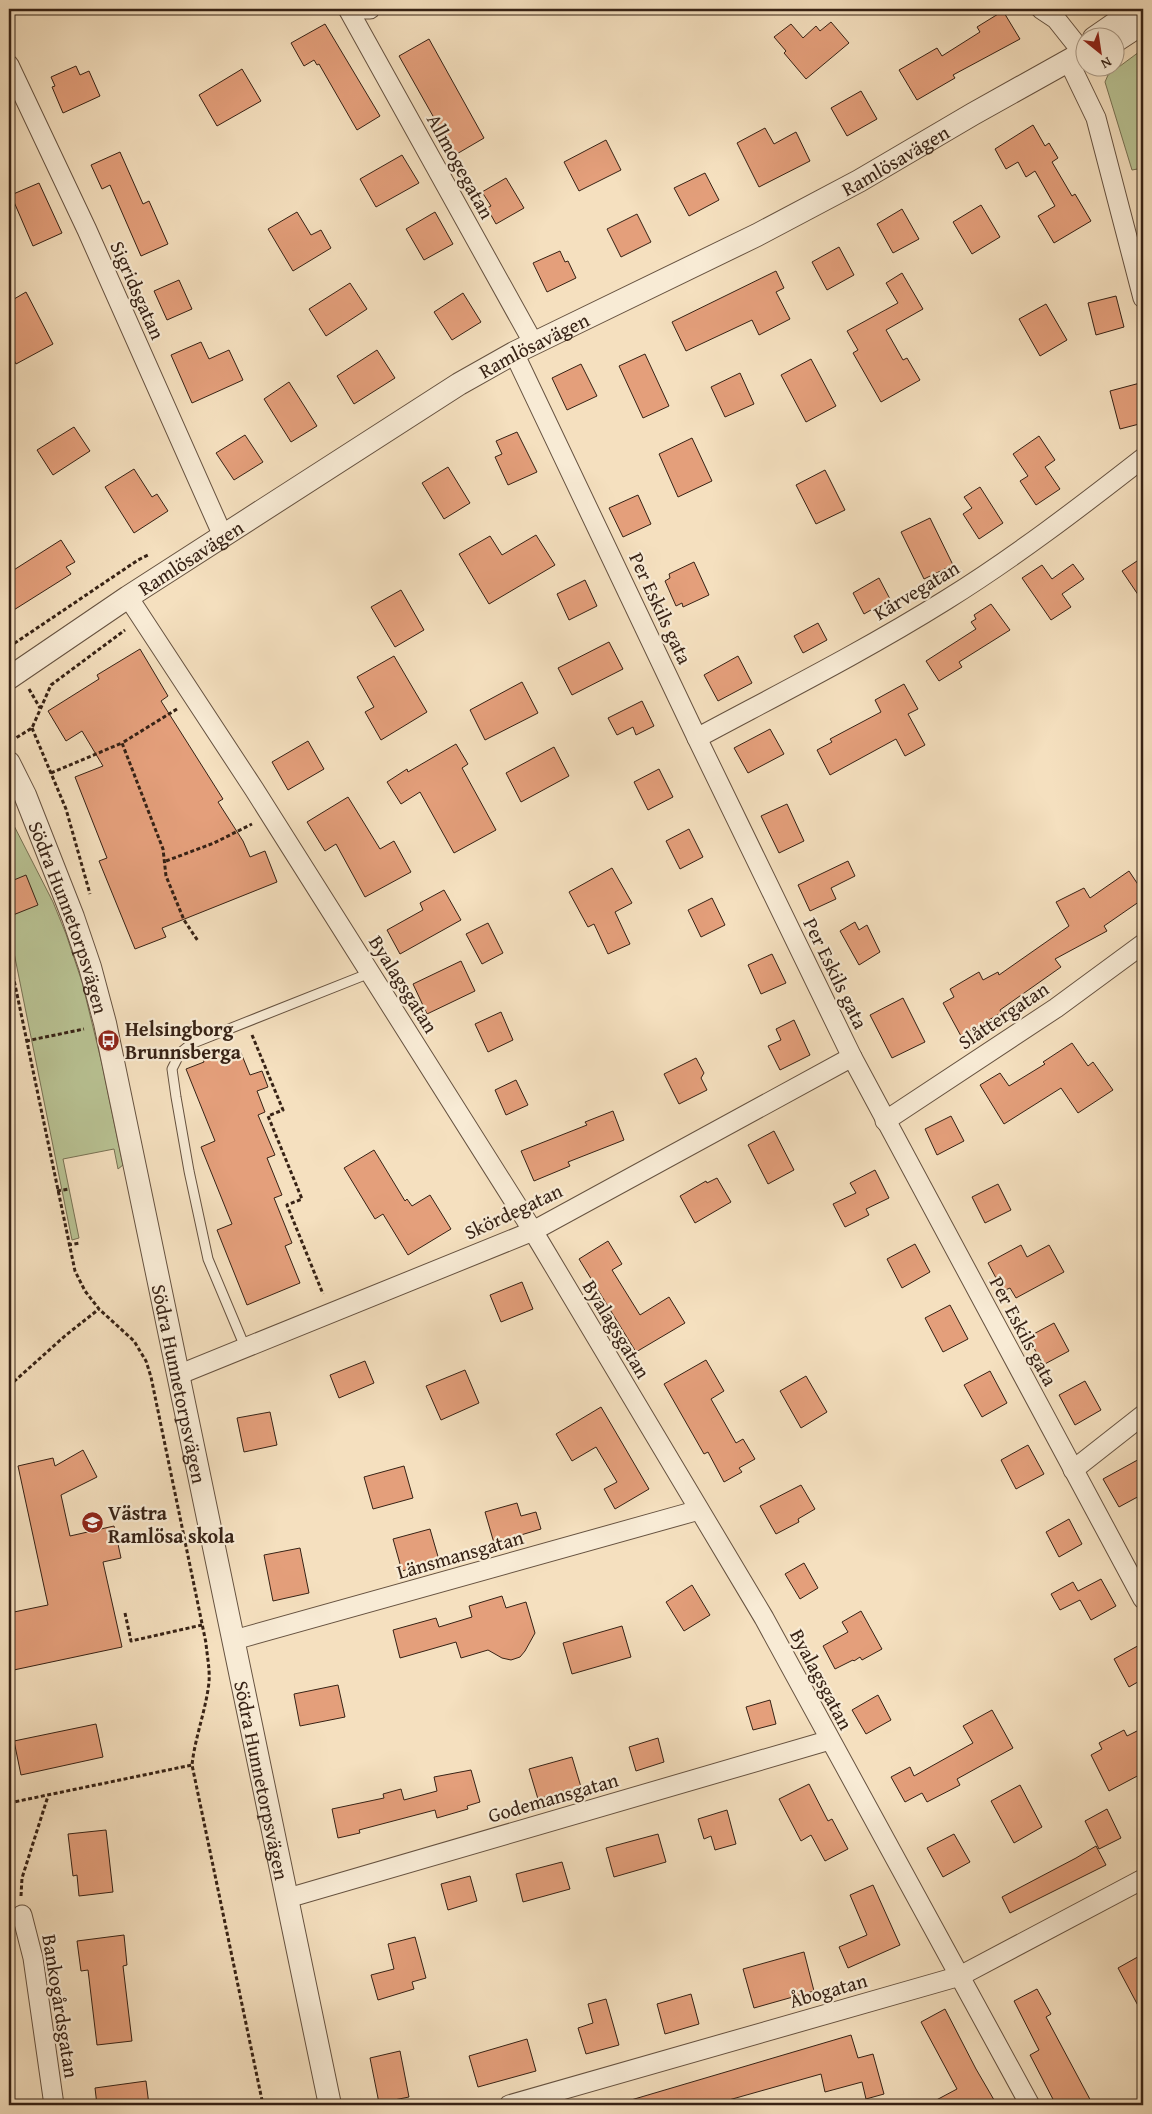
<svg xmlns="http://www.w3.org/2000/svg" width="1152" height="2114" viewBox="0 0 1152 2114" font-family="'Gentium Book Plus',serif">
<rect width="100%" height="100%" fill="#f5e0bf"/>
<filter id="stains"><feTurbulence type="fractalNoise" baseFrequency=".004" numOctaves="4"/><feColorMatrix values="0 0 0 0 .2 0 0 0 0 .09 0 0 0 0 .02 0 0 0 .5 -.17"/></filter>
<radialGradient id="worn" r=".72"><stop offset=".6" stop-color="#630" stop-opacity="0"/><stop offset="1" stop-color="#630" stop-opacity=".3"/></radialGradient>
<g fill="#b9c394" stroke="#787254">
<polygon points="1143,49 1143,168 1132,170 1105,82 1108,75"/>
<polygon points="9,816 53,902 66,934 82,982 102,1064 123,1165 118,1169 114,1149 63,1159 79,1238 72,1240 9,928"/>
</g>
<g fill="#e49f7b" stroke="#372215">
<polygon points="1003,11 1020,39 953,75 955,78 917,100 899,70 937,48 942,56 980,32 977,27"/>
<polygon points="831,22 849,43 806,79 784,53 786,51 774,37 791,24 803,38 816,26 820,31"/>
<polygon points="325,24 380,116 357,130 319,64 317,65 314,60 304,66 291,43"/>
<polygon points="429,39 484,138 455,155 399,56"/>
<polygon points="76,66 80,75 89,71 100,96 63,113 52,87 55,86 51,77"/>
<polygon points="242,69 261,101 217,126 199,95"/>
<polygon points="861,91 877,119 847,136 831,108"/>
<polygon points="1033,125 1045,146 1049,143 1058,158 1052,162 1072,196 1075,194 1091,221 1054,243 1038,216 1055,206 1035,171 1026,177 1018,162 1006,169 995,149"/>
<polygon points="765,128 774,144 796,132 810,161 759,187 737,143"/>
<polygon points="606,140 621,170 579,191 564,162"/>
<polygon points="120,152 143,204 149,201 168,244 141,256 110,185 102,189 91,165"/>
<polygon points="402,155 419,183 376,207 360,179"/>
<polygon points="705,173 719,200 689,216 674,188"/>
<polygon points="506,178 524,208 496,224 487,208 491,206 482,192"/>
<polygon points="39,183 62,233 33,246 11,195"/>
<polygon points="981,205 1000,237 972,254 953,222"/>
<polygon points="902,209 919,239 893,253 877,224"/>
<polygon points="297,212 311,235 321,230 331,248 293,271 268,229"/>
<polygon points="435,212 453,244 424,260 406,229"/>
<polygon points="637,214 651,242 621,257 607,229"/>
<polygon points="839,247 854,275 827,290 812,262"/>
<polygon points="560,251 565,262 568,261 576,278 547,292 533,263"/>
<polygon points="776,271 784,288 776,292 790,319 759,335 752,320 686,351 672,322"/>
<polygon points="902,273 923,309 886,330 903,360 907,358 920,380 881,402 853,353 858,350 847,331 898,303 886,283"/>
<polygon points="179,280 192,309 167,320 154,291"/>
<polygon points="350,283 367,309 326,336 309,309"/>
<polygon points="26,292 53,344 16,364 9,351 9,302"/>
<polygon points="463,293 481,322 452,340 434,312"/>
<polygon points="1116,296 1124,327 1096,335 1088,303"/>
<polygon points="1046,304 1067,340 1040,356 1019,319"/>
<polygon points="201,342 209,359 229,350 243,380 192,403 171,355"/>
<polygon points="377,350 395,378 354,404 337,376"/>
<polygon points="645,354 669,406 643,418 619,366"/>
<polygon points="811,359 836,406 806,422 781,375"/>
<polygon points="581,364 597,396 567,410 552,378"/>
<polygon points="740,373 754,404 725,417 711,387"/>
<polygon points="289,382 317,426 291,442 264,399"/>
<polygon points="1140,383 1143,393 1143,423 1120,429 1110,391"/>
<polygon points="74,427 90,451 53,475 37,450"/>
<polygon points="517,432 537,472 508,485 495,457 502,454 496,441"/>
<polygon points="245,435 263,462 234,480 216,453"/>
<polygon points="1039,436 1055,460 1045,467 1060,489 1036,505 1020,481 1028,476 1013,454"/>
<polygon points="692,438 712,481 678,497 659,454"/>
<polygon points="448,467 470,503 444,519 422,483"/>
<polygon points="134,469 152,497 157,494 168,511 134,533 105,487"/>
<polygon points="825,470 845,510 816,524 796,485"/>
<polygon points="980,487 1003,523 979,539 963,514 972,508 964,497"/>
<polygon points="638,495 651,524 623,537 609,508"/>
<polygon points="930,518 953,565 924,579 901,532"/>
<polygon points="536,535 555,565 489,604 459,554 490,536 502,555"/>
<polygon points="61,540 75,562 66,567 71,574 9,613 9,573"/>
<polygon points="1143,557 1143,602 1122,571"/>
<polygon points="694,562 709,595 683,607 682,603 676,606 665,581 670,578 669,574"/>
<polygon points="1073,564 1084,579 1062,594 1071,607 1051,620 1022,578 1042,565 1052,579"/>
<polygon points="879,578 890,599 864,614 853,593"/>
<polygon points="585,580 597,606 569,620 557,594"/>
<polygon points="401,590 424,630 395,647 371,607"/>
<polygon points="991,604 1010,630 959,662 962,667 939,681 926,661 976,629 971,622 976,619 974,615"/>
<polygon points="818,623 827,640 803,653 794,636"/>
<polygon points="609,642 623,669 572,695 558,668"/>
<polygon points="140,649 168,696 161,701 223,799 218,802 243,841 250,857 265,851 277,882 162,928 166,937 135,949 99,861 107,858 75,777 103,766 82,731 66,741 48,711 99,679 97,675"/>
<polygon points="394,656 427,712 381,740 365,712 374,707 357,677"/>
<polygon points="738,656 752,683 718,701 704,675"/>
<polygon points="522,682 538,713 485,740 470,710"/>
<polygon points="904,684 918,709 908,714 925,745 905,756 896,739 830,775 817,750 832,742 830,739 881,712 875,700"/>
<polygon points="642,701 654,726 636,735 633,727 617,735 608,718"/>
<polygon points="770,729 784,754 748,773 734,748"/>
<polygon points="308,741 324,769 288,790 272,762"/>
<polygon points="456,744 468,764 462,768 496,830 454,853 420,792 401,804 387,782 407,769 408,772"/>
<polygon points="554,747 569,776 521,802 506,773"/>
<polygon points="659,769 673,797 648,810 634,782"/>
<polygon points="348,797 380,849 394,841 411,872 365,897 336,844 325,851 307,822"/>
<polygon points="787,804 804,841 779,853 761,816"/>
<polygon points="689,829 703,857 680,869 666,841"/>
<polygon points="848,861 855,876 831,888 836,899 810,911 798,885"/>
<polygon points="612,868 632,903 615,912 630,944 608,954 594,924 588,927 569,892"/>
<polygon points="1129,871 1143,892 1143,899 1104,926 1107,931 1055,959 1061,967 1000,1010 1001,1013 961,1036 943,1003 954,997 950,989 979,972 983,980 998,972 999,975 1069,926 1056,902 1084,888 1090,898"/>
<polygon points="26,875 38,905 13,915 9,905 9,882"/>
<polygon points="444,890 461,920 400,954 387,930 423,910 420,903"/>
<polygon points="712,898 725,925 701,937 688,910"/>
<polygon points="855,922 859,930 867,925 880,952 859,965 840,931"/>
<polygon points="488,923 503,953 482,964 466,934"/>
<polygon points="772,954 786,983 761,994 748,965"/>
<polygon points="461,961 475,991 427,1014 413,984"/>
<polygon points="903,998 925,1042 892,1058 870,1015"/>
<polygon points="501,1012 513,1040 488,1052 475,1024"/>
<polygon points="794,1020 810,1055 780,1070 768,1046 781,1040 776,1029"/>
<polygon points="1072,1043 1088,1066 1093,1062 1113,1090 1078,1113 1061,1088 1004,1124 980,1085 1000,1073 1009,1086 1045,1064 1043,1062"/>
<polygon points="239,1048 250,1075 262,1071 268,1087 257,1091 265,1112 258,1115 275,1155 267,1158 282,1195 274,1198 292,1243 285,1246 300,1283 247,1305 217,1230 232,1224 201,1147 215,1141 186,1069 204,1062 202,1057 219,1050 221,1055"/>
<polygon points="696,1058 704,1073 701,1078 707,1090 679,1104 664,1074"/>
<polygon points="516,1080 528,1105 506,1115 495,1090"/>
<polygon points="613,1111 624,1140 568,1162 570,1166 534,1181 521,1151 587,1125 585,1122"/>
<polygon points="951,1116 964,1141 937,1155 925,1129"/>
<polygon points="774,1131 794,1170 768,1184 748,1145"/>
<polygon points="374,1150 405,1201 407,1199 412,1206 430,1195 451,1229 408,1255 383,1214 375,1219 344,1168"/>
<polygon points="875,1170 889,1198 866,1209 869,1215 845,1227 833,1204 856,1193 850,1183"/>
<polygon points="717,1178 731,1202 695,1223 680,1196 706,1181 707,1183"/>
<polygon points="998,1184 1011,1210 985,1223 972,1197"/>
<polygon points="608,1241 622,1264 612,1270 640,1315 669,1297 685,1323 636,1352 579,1259"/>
<polygon points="915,1244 930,1272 902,1288 887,1259"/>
<polygon points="1021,1245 1027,1257 1049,1245 1064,1272 1016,1298 1010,1288 1003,1291 988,1263"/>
<polygon points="522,1282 533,1309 501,1322 490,1295"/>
<polygon points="950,1305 968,1339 943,1352 925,1318"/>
<polygon points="1054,1323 1069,1351 1043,1365 1028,1337"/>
<polygon points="706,1360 724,1391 711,1399 736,1443 743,1439 755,1459 739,1468 742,1472 724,1482 708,1452 704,1454 664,1384"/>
<polygon points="365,1361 374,1383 339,1398 330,1375"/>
<polygon points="465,1370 479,1403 441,1420 426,1386"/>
<polygon points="990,1371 1007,1403 982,1417 964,1385"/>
<polygon points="806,1376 827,1412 801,1428 780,1391"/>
<polygon points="1085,1381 1101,1410 1075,1425 1059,1395"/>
<polygon points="601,1407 649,1489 615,1509 604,1489 617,1482 596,1447 572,1461 556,1434"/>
<polygon points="270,1412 277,1445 244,1452 237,1418"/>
<polygon points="1028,1445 1044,1474 1016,1489 1001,1460"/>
<polygon points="83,1450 97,1477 61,1495 70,1536 114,1526 121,1558 103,1562 122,1647 9,1671 9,1613 48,1605 18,1466 53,1458 55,1466"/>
<polygon points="1143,1457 1143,1494 1119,1507 1103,1479"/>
<polygon points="404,1466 413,1498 373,1509 364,1477"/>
<polygon points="801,1485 815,1509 798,1519 799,1522 776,1534 760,1506"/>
<polygon points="517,1503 521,1516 536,1512 541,1529 494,1543 485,1512"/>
<polygon points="1069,1519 1082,1544 1059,1557 1046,1532"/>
<polygon points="430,1529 439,1560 402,1571 393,1539"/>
<polygon points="300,1548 309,1593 273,1601 264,1555"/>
<polygon points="804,1563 818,1588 800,1599 785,1574"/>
<polygon points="1101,1579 1116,1606 1091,1620 1080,1600 1060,1610 1051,1594 1073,1582 1078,1591"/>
<polygon points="692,1585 710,1615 684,1631 666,1602"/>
<polygon points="502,1596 506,1608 526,1602 535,1633 525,1651 520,1657 511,1660 502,1658 488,1650 461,1658 456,1642 400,1658 393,1630 436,1618 439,1627 472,1617 469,1606"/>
<polygon points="861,1611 882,1649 862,1660 860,1657 854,1661 853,1660 835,1669 823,1646 848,1632 842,1622"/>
<polygon points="622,1626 631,1657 572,1674 563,1643"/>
<polygon points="1143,1643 1143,1679 1129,1687 1114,1659"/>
<polygon points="338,1685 345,1717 300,1726 294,1694"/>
<polygon points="878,1695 891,1720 866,1734 852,1710"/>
<polygon points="770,1700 776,1724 753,1730 746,1707"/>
<polygon points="992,1710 1013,1748 957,1779 960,1785 927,1802 922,1793 905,1802 891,1777 910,1767 914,1776 973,1743 963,1726"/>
<polygon points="96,1724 103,1757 21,1775 14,1741"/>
<polygon points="1143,1728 1143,1773 1109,1791 1091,1755 1102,1749 1099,1743 1124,1730 1127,1736"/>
<polygon points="658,1738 664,1762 636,1771 629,1747"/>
<polygon points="572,1757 581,1787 538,1799 529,1769"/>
<polygon points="471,1770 480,1802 467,1806 468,1809 437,1818 435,1810 359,1830 360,1833 338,1838 332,1809 384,1798 383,1794 401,1789 404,1800 437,1791 434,1777"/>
<polygon points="809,1784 828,1821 832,1819 848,1849 825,1861 811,1835 801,1841 779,1799"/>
<polygon points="1020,1785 1042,1827 1014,1843 991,1801"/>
<polygon points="1107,1809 1121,1838 1099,1849 1085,1821"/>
<polygon points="727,1810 736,1844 715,1850 711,1836 704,1839 698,1819"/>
<polygon points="106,1830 113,1892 79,1896 77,1875 73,1876 68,1834"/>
<polygon points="658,1834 666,1862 614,1877 606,1848"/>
<polygon points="954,1834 970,1862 943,1877 927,1848"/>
<polygon points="1096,1846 1106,1865 1010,1913 1002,1897 1076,1858"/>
<polygon points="562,1862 570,1889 523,1902 516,1874"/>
<polygon points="470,1876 477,1901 448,1910 441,1884"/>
<polygon points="873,1885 900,1945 848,1968 839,1947 867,1935 850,1895"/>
<polygon points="124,1935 127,1965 123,1966 132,2041 97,2045 88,1970 81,1971 77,1941"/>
<polygon points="415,1937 426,1978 412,1982 414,1989 378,2000 371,1975 394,1969 388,1944"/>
<polygon points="804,1952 814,1991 754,2008 743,1969"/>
<polygon points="1143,1954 1143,2015 1118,1968"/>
<polygon points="1037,1989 1051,2014 1046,2017 1093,2105 1056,2105 1030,2055 1039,2050 1014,2001"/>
<polygon points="691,1994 699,2024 665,2034 657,2004"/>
<polygon points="606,1999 619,2045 586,2054 578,2028 593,2023 588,2004"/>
<polygon points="945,2009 976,2069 997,2105 927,2105 957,2089 921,2022"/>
<polygon points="851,2035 858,2058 873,2054 884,2094 866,2099 862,2082 825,2092 821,2074 711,2105 632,2105 631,2100"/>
<polygon points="527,2039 536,2071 478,2087 469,2056"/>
<polygon points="400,2051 409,2097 379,2103 370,2058"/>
<polygon points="146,2081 149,2105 97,2105 95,2088"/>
</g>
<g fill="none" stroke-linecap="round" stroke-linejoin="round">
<defs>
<polyline id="service" points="245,1347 208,1259 189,1171 176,1097 172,1069 180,1053 191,1044 370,973"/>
<g id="minor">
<polyline points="348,9 534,344"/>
<polyline points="348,9 370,9"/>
<polyline points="1041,9 1056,19 1083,53"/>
<polyline points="1068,60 1096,118 1143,298"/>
<polyline points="9,65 87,230 223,536"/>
<polyline points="514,353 697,738 852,1057 1143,1599"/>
<polyline points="128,597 254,789 533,1231 764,1618 1030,2105"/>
<path d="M697 738C781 693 866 650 946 600 1015 557 1079 508 1143 458"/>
<polyline points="885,1121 1056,1008 1143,944"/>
<polyline points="178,1375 533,1231 852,1057"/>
<polyline points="1073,1470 1143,1415"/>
<polyline points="234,1640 699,1510"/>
<polyline points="288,1898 830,1740"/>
<polyline points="22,1915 33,1958 54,2105"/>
<polyline points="509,2105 960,1976 1143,1879"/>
</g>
<g id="tertiary">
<polyline points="1094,38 1136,9"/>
<polyline points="1114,42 1143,23"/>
<path id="s1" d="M9 678 128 597 459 384 514 353 757 235 859 181 973 114 1084 52"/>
<path id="s2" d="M9 763 25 795 73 917 90 967 105 1023 330 2105"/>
</g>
</defs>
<use href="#service" stroke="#665240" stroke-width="11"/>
<use href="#minor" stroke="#665240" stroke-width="21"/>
<use href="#tertiary" stroke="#665240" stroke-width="24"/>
<g stroke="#372215" stroke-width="3" stroke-dasharray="4 2.5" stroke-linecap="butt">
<polyline points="9,647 138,560 148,555"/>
<polyline points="29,689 40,708"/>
<polyline points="177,709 122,743 163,849 166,876 184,920 198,941"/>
<polyline points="32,728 66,809 90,894"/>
<polyline points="11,741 32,728 51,685 125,630"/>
<polyline points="51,773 122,743"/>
<polyline points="166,861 214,843 252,824"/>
<path d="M9 956 75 1271 85 1291 99 1309 134 1341 146 1361 151 1377 206 1643C207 1656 210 1669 209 1682 206 1710 195 1737 192 1765L263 2105"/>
<polyline points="252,1035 283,1110 268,1116 302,1199 287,1205 323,1294"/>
<polyline points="26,1041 84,1029"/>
<polyline points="57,1191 69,1189"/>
<polyline points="68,1245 80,1243"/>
<polyline points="9,1386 66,1335 99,1309"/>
<polyline points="125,1613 131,1641 202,1625"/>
<polyline points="9,1803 192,1765"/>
<polyline points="21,1896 22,1878 48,1796"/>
</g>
<use href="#service" stroke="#f8ebd5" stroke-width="9"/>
<use href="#minor" stroke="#f8ebd5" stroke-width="19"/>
<use href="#tertiary" stroke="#f8ebd5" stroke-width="22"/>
</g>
<defs>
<symbol id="bus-disc" viewBox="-11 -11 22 22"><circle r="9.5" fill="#8f2418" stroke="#f8ebd5"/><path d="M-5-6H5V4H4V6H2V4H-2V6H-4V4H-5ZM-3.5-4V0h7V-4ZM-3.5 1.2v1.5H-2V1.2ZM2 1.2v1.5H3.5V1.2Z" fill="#fff"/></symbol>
<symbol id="school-disc" viewBox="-11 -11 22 22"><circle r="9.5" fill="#8f2418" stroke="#f8ebd5"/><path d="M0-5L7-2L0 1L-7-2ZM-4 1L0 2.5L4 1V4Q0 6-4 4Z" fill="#fff"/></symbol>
</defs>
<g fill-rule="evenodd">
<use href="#bus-disc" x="96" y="1028" width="25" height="25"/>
<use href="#school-disc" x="80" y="1510" width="25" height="25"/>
</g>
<g text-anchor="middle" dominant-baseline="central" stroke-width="4.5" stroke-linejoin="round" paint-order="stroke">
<g font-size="20" fill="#372215" stroke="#f8ebd5">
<text stroke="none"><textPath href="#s1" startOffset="1028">Ramlösavägen</textPath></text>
<text transform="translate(461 166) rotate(61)">Allmogegatan</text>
<text transform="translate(138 290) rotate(66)">Sigridsgatan</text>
<text stroke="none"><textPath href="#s1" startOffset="622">Ramlösavägen</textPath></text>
<text stroke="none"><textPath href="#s1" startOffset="218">Ramlösavägen</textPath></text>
<text transform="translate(916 590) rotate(-31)">Kärvegatan</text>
<text transform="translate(661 608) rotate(65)">Per Eskils gata</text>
<text stroke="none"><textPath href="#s2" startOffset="166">Södra Hunnetorpsvägen</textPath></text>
<text transform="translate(836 973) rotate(64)">Per Eskils gata</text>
<text transform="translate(404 984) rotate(58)">Byalagsgatan</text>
<text transform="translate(1003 1015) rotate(-34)">Slåttergatan</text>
<text transform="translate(513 1211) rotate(-25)">Skördegatan</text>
<text transform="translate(617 1329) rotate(59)">Byalagsgatan</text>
<text transform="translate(1024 1331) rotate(62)">Per Eskils gata</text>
<text stroke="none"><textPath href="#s2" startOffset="646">Södra Hunnetorpsvägen</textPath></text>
<text transform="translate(460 1554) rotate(-16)">Länsmansgatan</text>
<text transform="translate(822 1679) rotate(62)">Byalagsgatan</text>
<text stroke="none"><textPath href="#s2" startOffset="1051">Södra Hunnetorpsvägen</textPath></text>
<text transform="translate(553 1797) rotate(-16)">Godemansgatan</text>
<text transform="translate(828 1990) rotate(-16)">Åbogatan</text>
<text transform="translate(61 2006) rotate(81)">Bankogårdsgatan</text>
</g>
<g font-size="20" font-weight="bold" fill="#372215" stroke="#f8ebd5" text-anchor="start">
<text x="125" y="1028">Helsingborg<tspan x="125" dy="23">Brunnsberga</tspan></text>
<text x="108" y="1512">Västra<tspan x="108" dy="23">Ramlösa skola</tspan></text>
</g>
</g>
<rect width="1152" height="2114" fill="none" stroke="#f5e0bf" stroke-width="30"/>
<rect x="10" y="10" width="1132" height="2094" fill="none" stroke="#372215" stroke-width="2.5"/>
<rect x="15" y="15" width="1122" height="2084" fill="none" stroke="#372215"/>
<g transform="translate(1100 52) rotate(150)"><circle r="24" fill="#f8ebd5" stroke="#ab9b88"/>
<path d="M0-4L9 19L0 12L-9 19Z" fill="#8f2418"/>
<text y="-8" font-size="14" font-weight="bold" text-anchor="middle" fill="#372215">N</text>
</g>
<rect width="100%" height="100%" filter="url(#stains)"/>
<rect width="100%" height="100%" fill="url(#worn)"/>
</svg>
